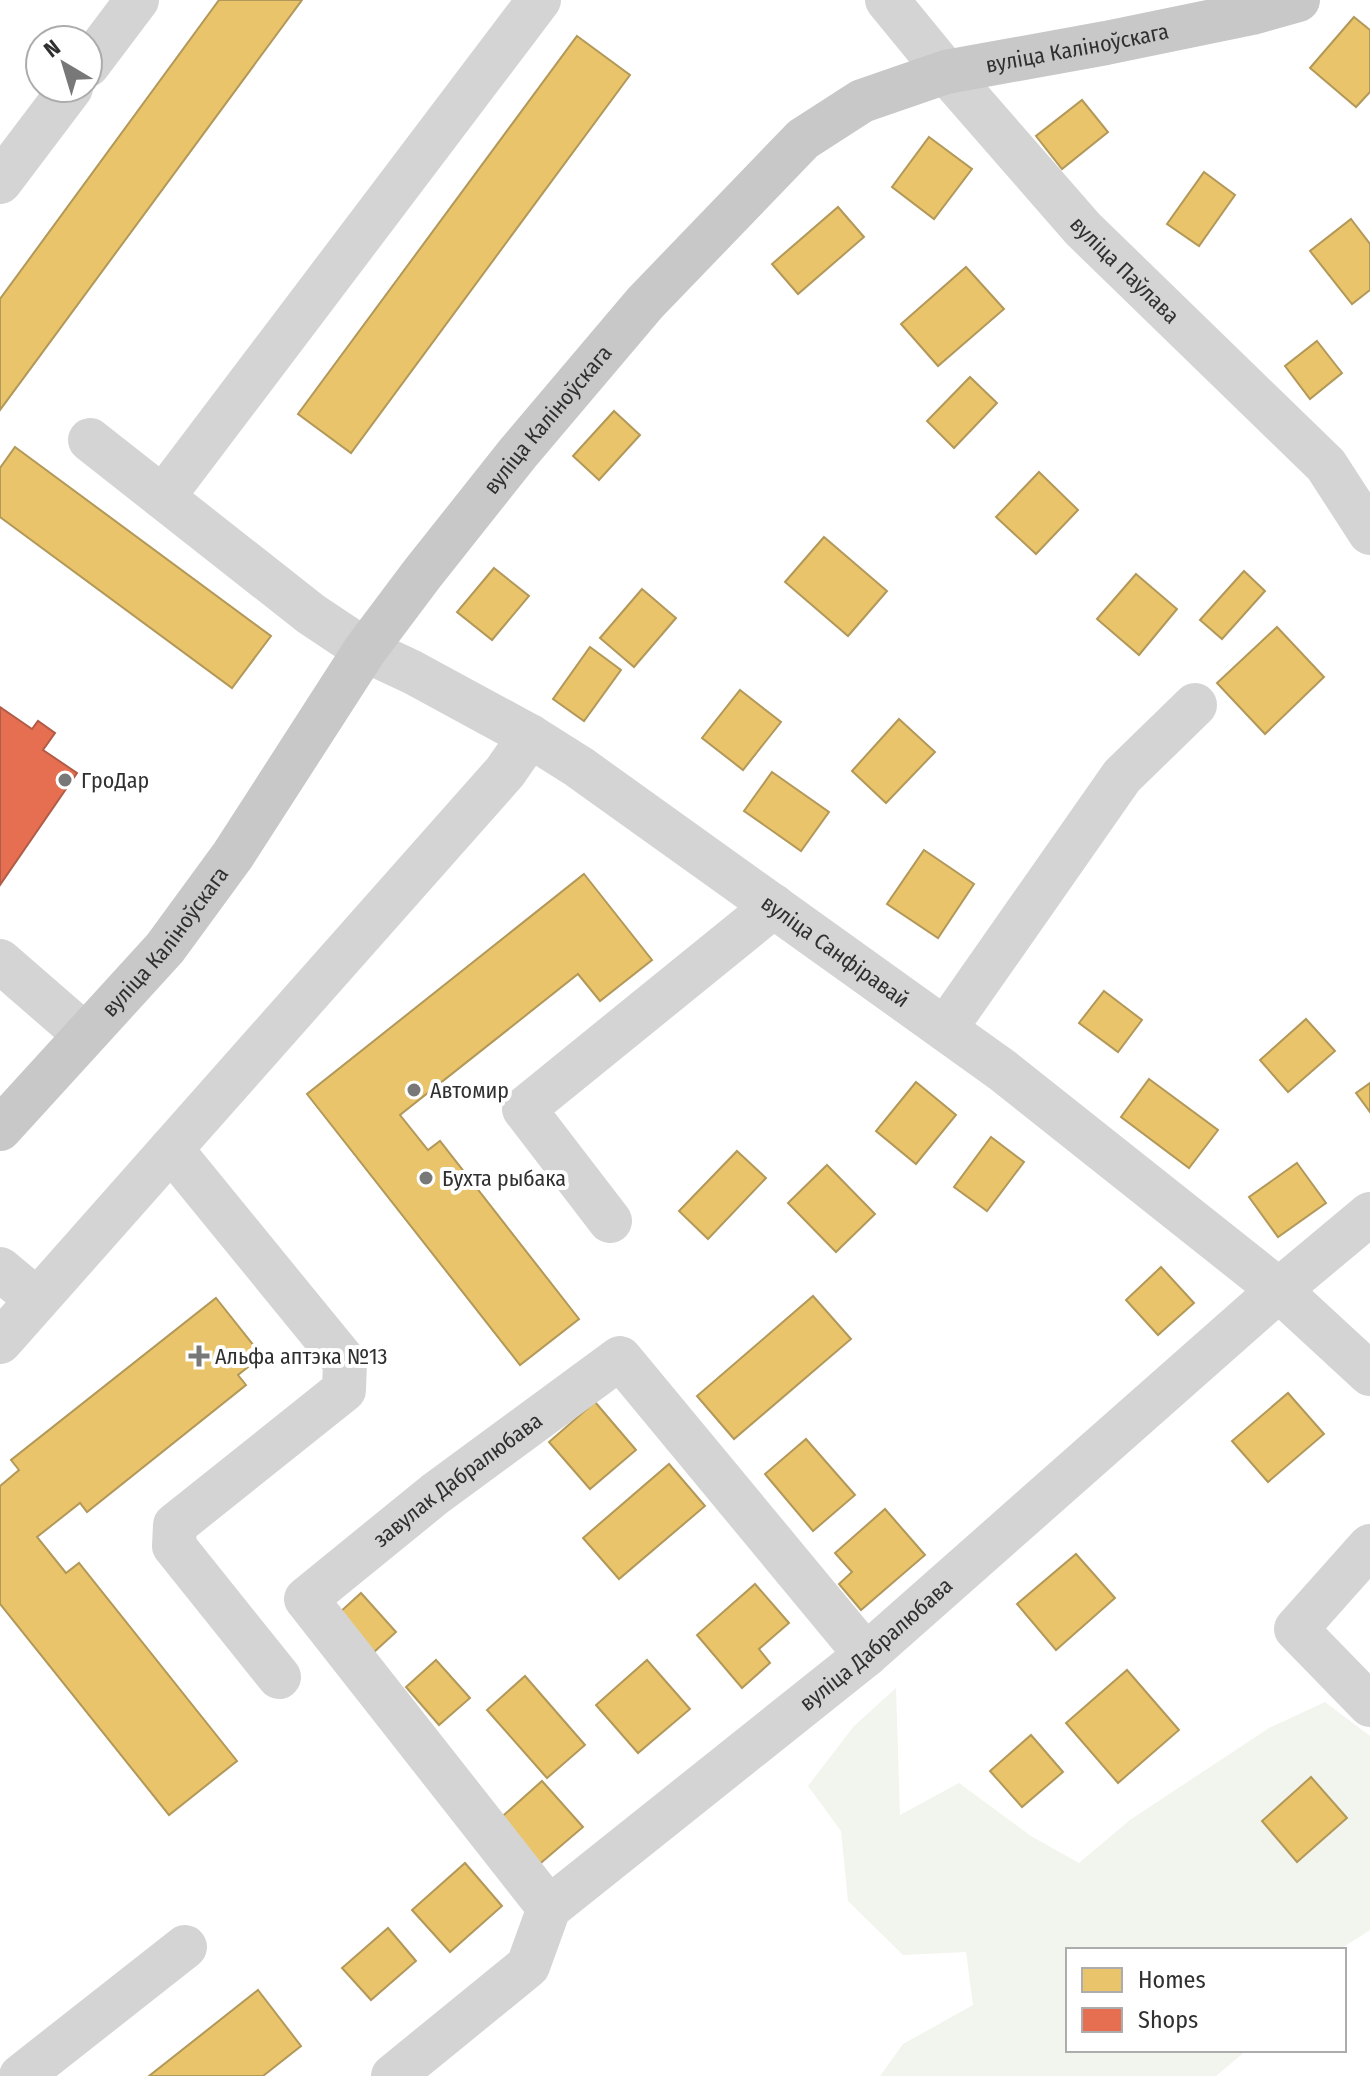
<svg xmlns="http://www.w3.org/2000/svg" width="1370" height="2076" viewBox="0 0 1370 2076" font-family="'Fira Sans Condensed',sans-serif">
<rect width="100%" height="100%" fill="#fff"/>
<polygon fill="#f2f5ed" points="896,1688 900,1815 959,1783 1031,1836 1079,1863 1130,1820 1269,1728 1325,1702 1370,1736 1370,1930 1339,1950 1068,1950 1068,2050 1247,2050 1216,2076 880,2076 903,2044 973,2005 966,1952 903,1955 848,1901 841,1831 808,1786 854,1726"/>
<g fill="#e9c46a" stroke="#b29859" stroke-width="2">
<polygon points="219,0 302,0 0,410 0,299"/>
<polygon points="1354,17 1370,30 1370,92 1356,107 1310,68"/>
<polygon points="577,36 630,75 351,453 298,414"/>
<polygon points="1082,100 1108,132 1062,169 1036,136"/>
<polygon points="929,137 972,169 934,219 892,187"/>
<polygon points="1204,172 1235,195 1199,246 1167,224"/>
<polygon points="838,207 864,237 798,294 772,264"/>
<polygon points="1351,219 1370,244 1370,290 1352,304 1310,251"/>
<polygon points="966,267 1004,309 938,366 901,324"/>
<polygon points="1317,341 1342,373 1310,399 1285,366"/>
<polygon points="970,377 997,403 954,448 927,421"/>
<polygon points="614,411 640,435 599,480 573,456"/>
<polygon points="15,447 271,636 232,688 0,517 0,468"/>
<polygon points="1039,472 1078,510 1036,554 996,517"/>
<polygon points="824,537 887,591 848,636 785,582"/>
<polygon points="494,568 529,596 492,640 457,612"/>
<polygon points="1244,571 1265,591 1222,639 1200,620"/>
<polygon points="1136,574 1177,609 1139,655 1097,619"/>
<polygon points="642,589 676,618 634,667 600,638"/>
<polygon points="1277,627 1324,677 1265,734 1217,683"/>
<polygon points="590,647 621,670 584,721 553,699"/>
<polygon points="740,690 781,722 743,770 702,738"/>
<polygon points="899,719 935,752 886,803 852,771"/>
<polygon points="772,772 829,812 801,851 744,811"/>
<polygon points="924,850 974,884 938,938 887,904"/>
<polygon points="584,874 652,960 600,1001 578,974 400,1115 428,1150 440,1141 579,1319 520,1365 307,1094"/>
<polygon points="1104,991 1142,1020 1118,1052 1079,1023"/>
<polygon points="1306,1019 1335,1051 1288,1092 1260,1060"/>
<polygon points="1149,1079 1218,1130 1189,1168 1121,1117"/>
<polygon points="916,1082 956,1115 916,1164 876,1131"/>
<polygon points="1370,1083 1370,1112 1356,1093"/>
<polygon points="991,1137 1024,1162 987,1211 954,1187"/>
<polygon points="737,1151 766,1178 708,1239 679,1211"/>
<polygon points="1297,1163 1326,1203 1278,1237 1249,1197"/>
<polygon points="827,1165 875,1214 836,1252 788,1203"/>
<polygon points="1161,1267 1194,1303 1158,1335 1126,1300"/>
<polygon points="813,1296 851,1339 734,1439 697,1396"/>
<polygon points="216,1298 262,1356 238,1375 246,1385 87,1512 80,1503 37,1537 66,1573 79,1563 237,1761 169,1815 0,1604 0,1486 19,1470 11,1460"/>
<polygon points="1288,1393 1324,1434 1268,1482 1232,1441"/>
<polygon points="595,1402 636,1450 590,1489 549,1442"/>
<polygon points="806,1439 855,1495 813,1531 765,1474"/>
<polygon points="669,1464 705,1506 619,1579 583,1538"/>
<polygon points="885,1509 925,1555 861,1610 839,1584 852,1572 835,1553"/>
<polygon points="1076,1554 1115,1598 1056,1650 1017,1604"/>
<polygon points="755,1584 789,1623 759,1649 770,1663 742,1688 697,1635"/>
<polygon points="361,1593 396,1632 374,1652 339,1613"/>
<polygon points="436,1660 470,1698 439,1725 406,1687"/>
<polygon points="647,1660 690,1709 638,1753 596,1705"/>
<polygon points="1127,1670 1179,1730 1118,1783 1066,1723"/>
<polygon points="525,1676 585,1745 547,1778 487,1710"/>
<polygon points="1031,1735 1063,1772 1022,1807 990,1771"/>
<polygon points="1311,1777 1347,1818 1297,1862 1262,1821"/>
<polygon points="542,1781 583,1827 536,1867 496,1822"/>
<polygon points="465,1863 502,1906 450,1952 412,1910"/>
<polygon points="388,1928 416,1961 371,2000 342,1968"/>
<polygon points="258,1990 301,2046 263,2076 149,2076"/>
</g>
<polygon fill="#e76f51" stroke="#b05c47" stroke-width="2" points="0,707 32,729 38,721 55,733 43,750 77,773 0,885"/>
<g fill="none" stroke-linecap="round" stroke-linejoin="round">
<g stroke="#d4d4d4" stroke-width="44">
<path id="s1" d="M887 0 946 72 1083 229 1326 465 1370 533"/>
<polyline points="88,65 137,0"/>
<polyline points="0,182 71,88"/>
<path id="s2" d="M90 440 311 614 365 650 412 672 530 736 579 767 1002 1070 1279 1290 1370 1374"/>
<polyline points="163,497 539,0"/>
<polyline points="0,961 85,1035"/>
<polyline points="945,1029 1122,776 1195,705"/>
<polyline points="171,1149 345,1362 344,1390 175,1525 174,1546 279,1677"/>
<polyline points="610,1221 524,1109 774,906"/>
<polyline points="0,1269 36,1299"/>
<polyline points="0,1342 505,772 530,736"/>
<polyline points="1370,1546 1296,1629 1370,1705"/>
<path id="s3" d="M549 1908 306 1599 435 1494 620 1358 866 1655"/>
<polyline points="21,2076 185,1947"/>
<path id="s4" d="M393 2076 528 1966 549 1908 866 1655 1279 1290 1370 1214"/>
</g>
<path stroke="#c8c8c8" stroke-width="44" id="s5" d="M0 1129 165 948 233 855 365 650 422 574 518 453 645 303 803 139 862 101 946 72 1106 43 1252 13 1298 0"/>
</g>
<g fill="#787878" stroke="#fff" stroke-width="3">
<circle cx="65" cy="780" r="8"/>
<circle cx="414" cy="1090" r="8"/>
<circle cx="426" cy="1178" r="8"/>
<path d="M195 1344h8v8h8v8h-8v8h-8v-8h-8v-8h8z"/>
</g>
<g text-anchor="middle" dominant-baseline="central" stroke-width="8" stroke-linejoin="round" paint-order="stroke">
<g font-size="22" fill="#303030" stroke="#fff">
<text stroke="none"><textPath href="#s5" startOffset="1570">вуліца Каліноўскага</textPath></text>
<text stroke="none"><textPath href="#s1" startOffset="360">вуліца Паўлава</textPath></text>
<text stroke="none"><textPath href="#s5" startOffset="898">вуліца Каліноўскага</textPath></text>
<text stroke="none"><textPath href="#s5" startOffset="250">вуліца Каліноўскага</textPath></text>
<text stroke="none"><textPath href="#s2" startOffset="906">вуліца Санфіравай</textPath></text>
<text stroke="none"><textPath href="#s3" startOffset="586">завулак Дабралюбава</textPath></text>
<text stroke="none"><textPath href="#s4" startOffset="656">вуліца Дабралюбава</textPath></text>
</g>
<g font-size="22" fill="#303030" stroke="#fff" text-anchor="start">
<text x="81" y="780">ГроДар</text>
<text x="430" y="1090">Автомир</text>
<text x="442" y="1178">Бухта рыбака</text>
<text x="215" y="1356">Альфа аптэка №13</text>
</g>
</g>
<rect x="1066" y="1948" width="280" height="104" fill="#ffffff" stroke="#acacac" stroke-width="2"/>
<rect x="1082" y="1968" width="40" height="24" fill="#e9c46a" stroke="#acacac" stroke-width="2"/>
<text x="1138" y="1988" font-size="24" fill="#303030">Homes</text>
<rect x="1082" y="2008" width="40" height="24" fill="#e76f51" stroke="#acacac" stroke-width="2"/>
<text x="1138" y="2028" font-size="24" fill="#303030">Shops</text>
<g transform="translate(64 64) rotate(322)"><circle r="38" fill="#ffffff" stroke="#acacac" stroke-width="2"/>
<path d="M0-6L14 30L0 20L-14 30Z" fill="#787878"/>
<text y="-12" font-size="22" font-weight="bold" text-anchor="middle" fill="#303030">N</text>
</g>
</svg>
